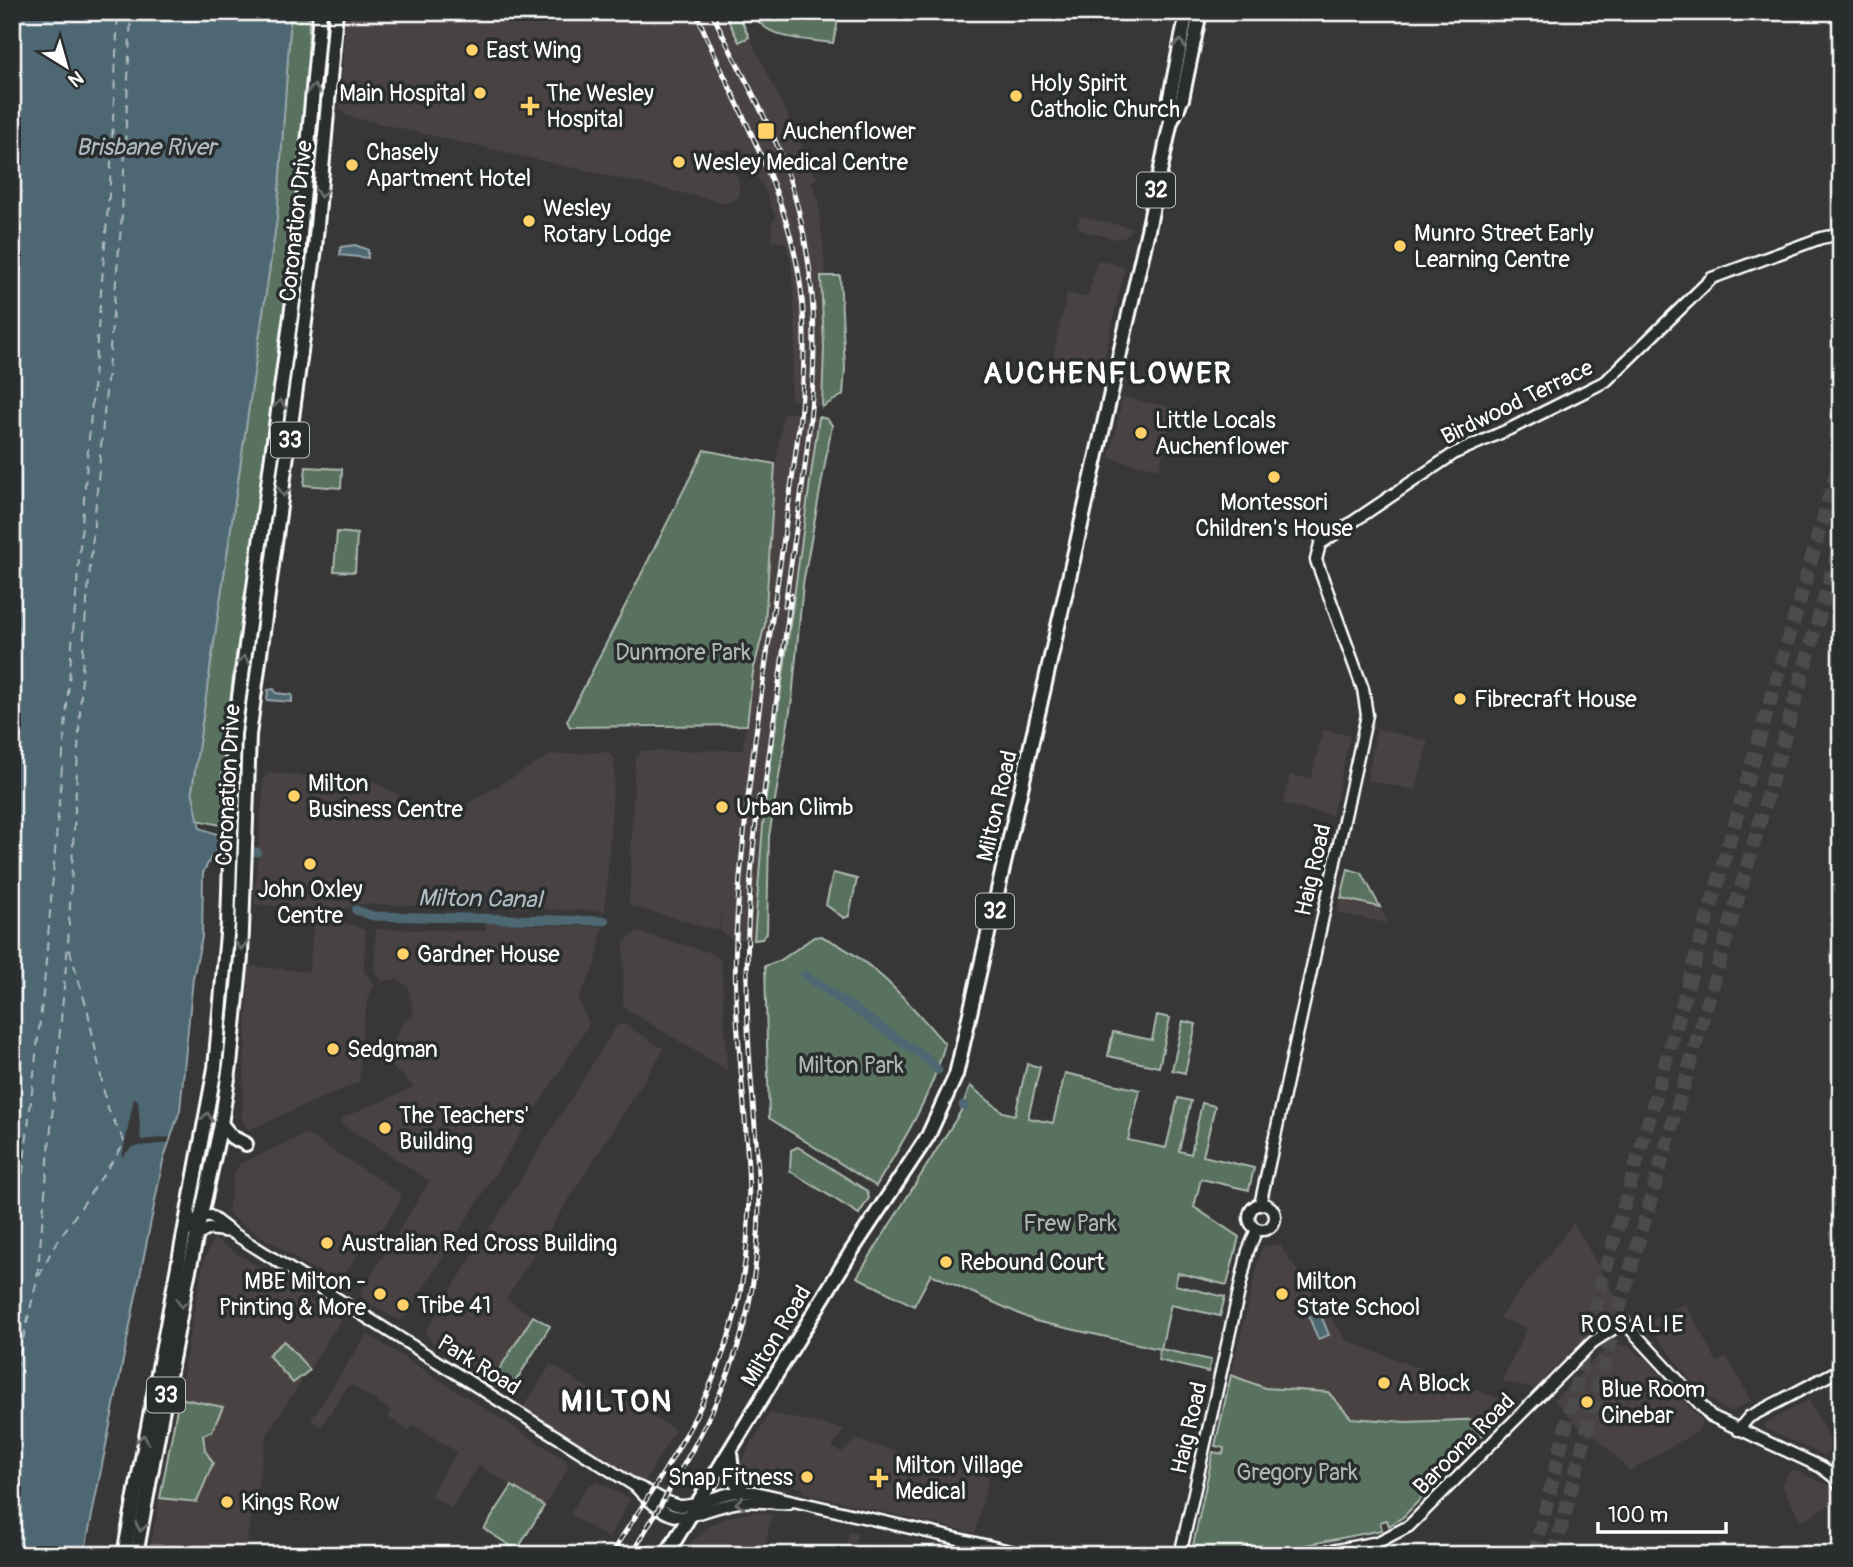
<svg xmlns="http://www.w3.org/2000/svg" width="1853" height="1567" viewBox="0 0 1853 1567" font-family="Pangolin,sans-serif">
<rect width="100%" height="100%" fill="#383737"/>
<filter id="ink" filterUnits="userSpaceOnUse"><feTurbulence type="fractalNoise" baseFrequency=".0143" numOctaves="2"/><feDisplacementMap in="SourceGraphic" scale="14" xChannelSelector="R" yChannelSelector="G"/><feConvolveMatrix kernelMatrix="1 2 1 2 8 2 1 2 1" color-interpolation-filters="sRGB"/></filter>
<g filter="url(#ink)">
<g fill="#494342">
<polygon points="346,12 738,12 817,178 811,182 818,199 826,275 831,276 831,401 820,406 799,404 790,397 796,336 791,259 786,243 771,240 772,221 776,219 765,190 741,151 721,149 739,180 739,197 726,203 347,116 340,109"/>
<polygon points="1079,216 1132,228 1132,229 1124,238 1117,239 1083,231 1078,226"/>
<polygon points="1097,260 1125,267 1103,364 1098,366 1053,356 1067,293 1088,298"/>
<polygon points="1123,397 1173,408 1159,469 1109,458"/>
<polygon points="784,412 827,419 832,425 803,584 792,699 769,836 767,934 759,940 733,940 720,931 722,909 718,931 629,905 635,759 641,751 647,751 743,750 753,672 765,624 773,481"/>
<polygon points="1377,729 1428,741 1416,790 1367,780"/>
<polygon points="1323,730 1350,736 1332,815 1283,804 1290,775 1311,779"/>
<polygon points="608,752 615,760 605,911 358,904 337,911 254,904 264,777 269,773 372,781 429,811 467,815 469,803 550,755"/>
<polygon points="1341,898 1380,907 1388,923 1337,913"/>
<polygon points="314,918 332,918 365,930 364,972 376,986 370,990 362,1030 359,1082 248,1130 242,1119 249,966 309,972"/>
<polygon points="486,923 602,927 596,964 578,999 589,1024 405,1317 398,1320 364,1300 360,1293 430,1181 340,1123 342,1118 414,1087 388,1063 389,1048 403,1023 414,1014 408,987 398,979 382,981 374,972 376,929 486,931"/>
<polygon points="637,932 709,952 721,960 727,1070 628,1010 623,1004 624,941"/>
<polygon points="624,1024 664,1049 506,1299 533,1316 492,1381 434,1344 427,1335 427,1329 617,1025"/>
<polygon points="306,1134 399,1192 401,1199 374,1242 369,1239 340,1281 332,1281 233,1218 228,1211 235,1172 240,1164"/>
<polygon points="1574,1223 1621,1307 1619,1315 1592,1331 1534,1389 1502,1381 1527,1328 1499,1318"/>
<polygon points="213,1238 341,1320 267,1434 244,1555 149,1555 203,1264"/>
<polygon points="1279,1244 1347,1341 1513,1404 1493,1424 1488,1419 1406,1422 1351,1418 1327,1392 1265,1388 1231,1375 1262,1247"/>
<polygon points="1685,1303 1717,1362 1727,1357 1751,1401 1732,1411 1722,1409 1712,1399 1704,1397 1651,1329 1652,1320"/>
<polygon points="367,1334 566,1460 568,1468 544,1506 479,1465 451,1508 430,1495 457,1452 414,1425 409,1431 388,1417 392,1411 349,1384 321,1427 311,1420"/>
<polygon points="1616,1344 1627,1346 1645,1359 1702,1421 1699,1430 1630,1471 1593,1434 1589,1437 1554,1400 1599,1355"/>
<polygon points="551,1364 619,1408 626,1400 675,1430 644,1483 523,1408"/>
<polygon points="1809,1400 1834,1449 1823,1455 1763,1428 1764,1424"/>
<polygon points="770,1413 844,1429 832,1448 842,1452 856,1440 989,1476 975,1533 804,1493 803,1488 759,1479 750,1480 741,1461"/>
<polygon points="1792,1469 1829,1486 1837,1502 1801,1520 1781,1484"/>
<polygon points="597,1481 630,1499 609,1539 570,1514 587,1487"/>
<polygon points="754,1512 772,1515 763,1555 681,1555 705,1529 725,1518"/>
<polygon points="849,1532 858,1534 852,1555 844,1555"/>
</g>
<g fill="#58725f" stroke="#acb8af" stroke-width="2">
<polygon points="291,12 309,12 308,76 292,262 281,329 265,478 234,668 222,774 225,826 197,820 192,790 277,218"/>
<polygon points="724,12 739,15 749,37 739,42"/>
<path d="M752 12H840L833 43C805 39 766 41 752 12Z"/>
<polygon points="821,276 840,276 845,368 843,395 822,407 824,347"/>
<polygon points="819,417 827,419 832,425 803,584 792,699 769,836 767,933 762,939 754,940 764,812"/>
<polygon points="704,450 775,464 765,624 753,672 747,725 570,727 567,721"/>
<polygon points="306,467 342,469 341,488 304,485"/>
<polygon points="337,532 357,534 355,572 334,571"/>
<polygon points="1348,869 1362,873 1380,907 1341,898"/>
<polygon points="833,873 857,879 849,916 844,918 826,905"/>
<path d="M821 936C873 959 908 1002 945 1044 931 1097 904 1140 876 1186L769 1118 765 966 781 960 814 937Z"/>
<polygon points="1157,1015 1170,1018 1159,1067 1108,1056 1113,1032 1152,1040"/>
<polygon points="1183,1021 1196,1024 1185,1073 1172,1070"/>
<polygon points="1027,1064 1040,1067 1028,1118 1053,1123 1065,1073 1140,1090 1128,1140 1166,1148 1178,1098 1191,1101 1179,1151 1191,1154 1202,1103 1215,1106 1203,1156 1254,1168 1249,1190 1201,1179 1194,1207 1239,1237 1227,1285 1178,1273 1175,1285 1225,1297 1220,1316 1171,1305 1170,1308 1161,1349 1211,1360 1208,1372 1158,1360 1160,1349 1035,1321 931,1274 914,1306 857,1277 961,1111 970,1086 1003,1112 1015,1115"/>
<polygon points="798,1147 867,1191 869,1198 859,1214 790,1171 791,1150"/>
<polygon points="533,1316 550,1326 509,1392 492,1381"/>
<polygon points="284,1341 310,1370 293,1383 268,1355"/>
<polygon points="1231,1375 1265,1388 1328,1392 1351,1418 1406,1422 1488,1419 1493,1424 1403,1517 1389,1526 1387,1520 1380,1522 1382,1530 1256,1555 1191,1555 1213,1452 1223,1454 1224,1448 1215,1446"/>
<polygon points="179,1398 223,1407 212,1431 203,1435 205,1450 213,1463 197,1502 160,1498"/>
<polygon points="512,1486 544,1506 517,1550 484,1529"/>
</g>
<g fill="#4e6773" stroke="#95a4ab" stroke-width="2">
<polygon points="12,12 291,12 277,218 192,790 200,828 222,836 222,858 211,857 203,873 202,937 193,978 180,1110 163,1161 84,1555 12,1555"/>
<polygon points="355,245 368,250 368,258 340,255 341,247"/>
<polygon points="274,689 276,693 292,695 292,702 267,700 268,690"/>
<polygon points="1320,1313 1329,1335 1318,1339 1309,1317"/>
</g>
<polygon fill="#383737" points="134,1098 138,1100 141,1140 170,1137 168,1143 132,1147 122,1157"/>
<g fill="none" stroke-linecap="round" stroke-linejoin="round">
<g stroke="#4e6773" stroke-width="9">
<polyline points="222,849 257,852"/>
<polyline points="356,910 373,916 605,921"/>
<polyline points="805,975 927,1059 938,1070"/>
<polyline points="963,1105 965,1106"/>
</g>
<g stroke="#afbbc0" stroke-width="2" stroke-dasharray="9 7" stroke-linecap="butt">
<polyline points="12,1269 44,985 110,183 118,12"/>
<polyline points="39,1276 53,1248 125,1143 107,1107 88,1012 69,948"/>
<polyline points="12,1386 37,1280 68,944 84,635 122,215 131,12"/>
</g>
<g stroke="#4c4b4b" stroke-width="14" stroke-dasharray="14 7" stroke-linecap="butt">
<polyline points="1534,1555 1601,1285 1841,457"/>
<polyline points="1554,1555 1613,1330 1841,541"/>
</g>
<defs>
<g id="tertiary">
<circle cx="1262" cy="1217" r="13"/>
<polyline points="1260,1205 1367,715 1363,689 1316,560 1320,544 1455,453 1512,428 1606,381 1712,278 1821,238 1841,234"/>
<path d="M188 1231 193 1220 210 1216 231 1232 635 1486C650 1490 665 1504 680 1506 702 1507 724 1488 755 1492L1027 1555"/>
<polyline points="196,1236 209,1229 231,1232"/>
<polyline points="1738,1430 1749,1417 1841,1369"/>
<path d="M636 1487C681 1537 688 1510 740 1502 756 1500 773 1504 789 1503"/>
<polyline points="1180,1555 1248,1251 1257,1229"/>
<polyline points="1310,1555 1378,1542 1409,1526 1593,1342 1624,1322 1711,1416 1821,1467 1834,1477 1841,1488"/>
</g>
<g id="primary">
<polyline points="1172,120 1182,99 1200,12"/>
<polyline points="730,1452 733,1479 743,1491"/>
<polyline points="666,1555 851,1252 928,1136 956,1075 1148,230 1171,121 1170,97 1187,12"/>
</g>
<g id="trunk">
<polyline points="221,1124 232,1137 246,1144"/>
<polyline points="124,1555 215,1068 228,923 234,734 296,279 320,12"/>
<polyline points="136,1555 186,1284 221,1124 230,1065 241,957 249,735 315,248 336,12"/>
</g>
</defs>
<use href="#tertiary" stroke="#fff" stroke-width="15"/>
<use href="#primary" stroke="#fff" stroke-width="18"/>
<use href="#trunk" stroke="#fff" stroke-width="18"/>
<use href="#tertiary" stroke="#2a2d2e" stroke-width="10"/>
<use href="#primary" stroke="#2a2d2e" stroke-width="12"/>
<use href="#trunk" stroke="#2a2d2e" stroke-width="12"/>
<defs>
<g id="rail">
<path d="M712 12C734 62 764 109 783 160 839 311 806 453 785 606"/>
<polyline points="762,807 791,595"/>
<path d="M610 1555C664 1473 718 1396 739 1298 765 1178 730 1058 736 937 743 803 765 670 784 537 795 455 811 373 801 289 789 190 733 104 696 12"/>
<path d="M631 1555C676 1478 727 1401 747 1313 771 1210 752 1130 748 1029 745 951 749 874 759 797"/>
</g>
</defs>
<use href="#rail" stroke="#fff" stroke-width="5"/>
<use href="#rail" stroke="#2a2d2e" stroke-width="2.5" stroke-dasharray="8" stroke-linecap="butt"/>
</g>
<defs><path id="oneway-chevron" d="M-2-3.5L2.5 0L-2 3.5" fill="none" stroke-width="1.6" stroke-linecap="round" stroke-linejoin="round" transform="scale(1.75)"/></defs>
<g stroke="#6a6c6d">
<use href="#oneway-chevron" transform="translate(1180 44) rotate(-78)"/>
<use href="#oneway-chevron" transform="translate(314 89) rotate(-84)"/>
<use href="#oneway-chevron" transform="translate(321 193) rotate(95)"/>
<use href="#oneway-chevron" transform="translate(280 404) rotate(-83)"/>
<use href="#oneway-chevron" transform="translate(284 492) rotate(98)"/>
<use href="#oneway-chevron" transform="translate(244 660) rotate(-82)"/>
<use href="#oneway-chevron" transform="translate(241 945) rotate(93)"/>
<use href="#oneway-chevron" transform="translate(207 1117) rotate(-81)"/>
<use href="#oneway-chevron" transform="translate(182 1303) rotate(101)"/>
<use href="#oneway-chevron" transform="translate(143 1439) rotate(-80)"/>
<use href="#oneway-chevron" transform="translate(740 1503) rotate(173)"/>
<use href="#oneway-chevron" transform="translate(141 1527) rotate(101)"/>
</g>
</g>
<g fill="#ffd166" stroke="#2a2d2e" stroke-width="2.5">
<circle cx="472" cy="50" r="7"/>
<circle cx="480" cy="93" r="7"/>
<circle cx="1016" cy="96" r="7"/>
<path d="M526.5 95.5h7v7h7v7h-7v7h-7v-7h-7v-7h7z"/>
<rect x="757" y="122" width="18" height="18" rx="3.5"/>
<circle cx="679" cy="162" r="7"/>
<circle cx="352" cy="165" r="7"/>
<circle cx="529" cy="221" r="7"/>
<circle cx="1400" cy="246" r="7"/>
<circle cx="1141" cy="433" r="7"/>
<circle cx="1274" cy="477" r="7"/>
<circle cx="1460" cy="699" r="7"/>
<circle cx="294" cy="796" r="7"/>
<circle cx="722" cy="807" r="7"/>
<circle cx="310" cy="864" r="7"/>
<circle cx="403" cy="954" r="7"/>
<circle cx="333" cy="1049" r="7"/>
<circle cx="385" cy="1128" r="7"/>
<circle cx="327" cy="1243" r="7"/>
<circle cx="946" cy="1262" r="7"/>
<circle cx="380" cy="1294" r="7"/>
<circle cx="1282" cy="1294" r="7"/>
<circle cx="403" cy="1305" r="7"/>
<circle cx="1384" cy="1383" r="7"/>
<circle cx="1587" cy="1402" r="7"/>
<circle cx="807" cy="1477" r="7"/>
<path d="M875.5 1467.5h7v7h7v7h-7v7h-7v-7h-7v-7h7z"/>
<circle cx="227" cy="1502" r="7"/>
</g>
<g text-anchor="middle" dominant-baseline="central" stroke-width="7" stroke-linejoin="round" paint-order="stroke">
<g fill="#2a2d2e" stroke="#bfc0c0" stroke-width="2">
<rect x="1137" y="172.5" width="38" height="35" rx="5"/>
<rect x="271" y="422.5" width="38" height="35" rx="5"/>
<rect x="976" y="893.5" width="38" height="35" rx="5"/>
<rect x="147" y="1377.5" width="38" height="35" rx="5"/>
</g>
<g font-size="21" font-weight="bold" fill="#fff">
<text x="1156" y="190">32</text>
<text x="290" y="440">33</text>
<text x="995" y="911">32</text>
<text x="166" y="1395">33</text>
</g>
<g font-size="23" fill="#fff" stroke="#2a2d2e" text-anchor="start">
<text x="486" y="50">East Wing</text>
<text x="1030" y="83">Holy Spirit<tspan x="1030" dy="26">Catholic Church</tspan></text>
<text x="466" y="93" text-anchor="end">Main Hospital</text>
<text x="546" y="93">The Wesley<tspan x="546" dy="26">Hospital</tspan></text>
<text x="782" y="131">Auchenflower</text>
<text x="366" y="152">Chasely<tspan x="366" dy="26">Apartment Hotel</tspan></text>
<text x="693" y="162">Wesley Medical Centre</text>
<text x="543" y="208">Wesley<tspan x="543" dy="26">Rotary Lodge</tspan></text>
<text x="1414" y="233">Munro Street Early<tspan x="1414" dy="26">Learning Centre</tspan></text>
<text x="1155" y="420">Little Locals<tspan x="1155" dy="26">Auchenflower</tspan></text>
<text x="1274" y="502" text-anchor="middle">Montessori<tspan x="1274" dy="26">Children's House</tspan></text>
<text x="1474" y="699">Fibrecraft House</text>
<text x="308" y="783">Milton<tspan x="308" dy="26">Business Centre</tspan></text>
<text x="736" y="807">Urban Climb</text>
<text x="310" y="889" text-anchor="middle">John Oxley<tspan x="310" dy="26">Centre</tspan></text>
<text x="417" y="954">Gardner House</text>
<text x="347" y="1049">Sedgman</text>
<text x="399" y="1115">The Teachers'<tspan x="399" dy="26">Building</tspan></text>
<text x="341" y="1243">Australian Red Cross Building</text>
<text x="960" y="1262">Rebound Court</text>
<text x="366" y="1281" text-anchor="end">MBE Milton -<tspan x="366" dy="26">Printing &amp; More</tspan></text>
<text x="1296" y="1281">Milton<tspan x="1296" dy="26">State School</tspan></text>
<text x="417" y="1305">Tribe 41</text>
<text x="1398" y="1383">A Block</text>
<text x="1601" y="1389">Blue Room<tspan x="1601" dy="26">Cinebar</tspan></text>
<text x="895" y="1465">Milton Village<tspan x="895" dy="26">Medical</tspan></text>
<text x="793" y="1477" text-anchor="end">Snap Fitness</text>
<text x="241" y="1502">Kings Row</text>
</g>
<g font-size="23" fill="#fff" stroke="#2a2d2e">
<text transform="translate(296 221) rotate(-84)">Coronation Drive</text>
<text transform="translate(1517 402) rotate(-26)">Birdwood Terrace</text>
<text transform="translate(228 785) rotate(-87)">Coronation Drive</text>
<text transform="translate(997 806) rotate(-77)">Milton Road</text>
<text transform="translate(1313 870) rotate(-77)">Haig Road</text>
<text transform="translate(776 1336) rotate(-59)">Milton Road</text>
<text transform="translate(479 1365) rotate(32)">Park Road</text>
<text transform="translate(1189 1428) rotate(-77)">Haig Road</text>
<text transform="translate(1464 1444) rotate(-45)">Baroona Road</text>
</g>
<g font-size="23" fill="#acb8af" stroke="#2a2d2e">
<text x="683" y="652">Dunmore Park</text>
<text x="851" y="1065">Milton Park</text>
<text x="1070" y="1223">Frew Park</text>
<text x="1297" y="1472">Gregory Park</text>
</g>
<g font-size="24" font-style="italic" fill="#afbbc0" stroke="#2a2d2e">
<text x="146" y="147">Brisbane River</text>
<text transform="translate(480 899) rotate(1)">Milton Canal</text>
</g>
<g font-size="24" letter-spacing="2" fill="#fff" stroke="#2a2d2e">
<text x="1633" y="1324">ROSALIE</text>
</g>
<g font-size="30" font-weight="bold" letter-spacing="2" fill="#fff" stroke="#2a2d2e">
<text x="1108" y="373">AUCHENFLOWER</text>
<text x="617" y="1401">MILTON</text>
</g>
</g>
<rect width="1853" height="1567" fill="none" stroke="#2a2d2e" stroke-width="42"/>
<rect x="21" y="21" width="1811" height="1525" fill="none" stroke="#fff" stroke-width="2.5" filter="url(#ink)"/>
<g transform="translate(66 66) rotate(143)" stroke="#2a2d2e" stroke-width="5" paint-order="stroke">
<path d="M0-5L12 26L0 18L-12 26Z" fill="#ffffff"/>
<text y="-10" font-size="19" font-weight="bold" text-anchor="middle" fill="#ffffff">N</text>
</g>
<path d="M1598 1522v10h128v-10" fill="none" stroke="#ffffff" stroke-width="3.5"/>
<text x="1608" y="1522" font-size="21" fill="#ffffff" stroke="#2a2d2e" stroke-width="5" paint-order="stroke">100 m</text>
</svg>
